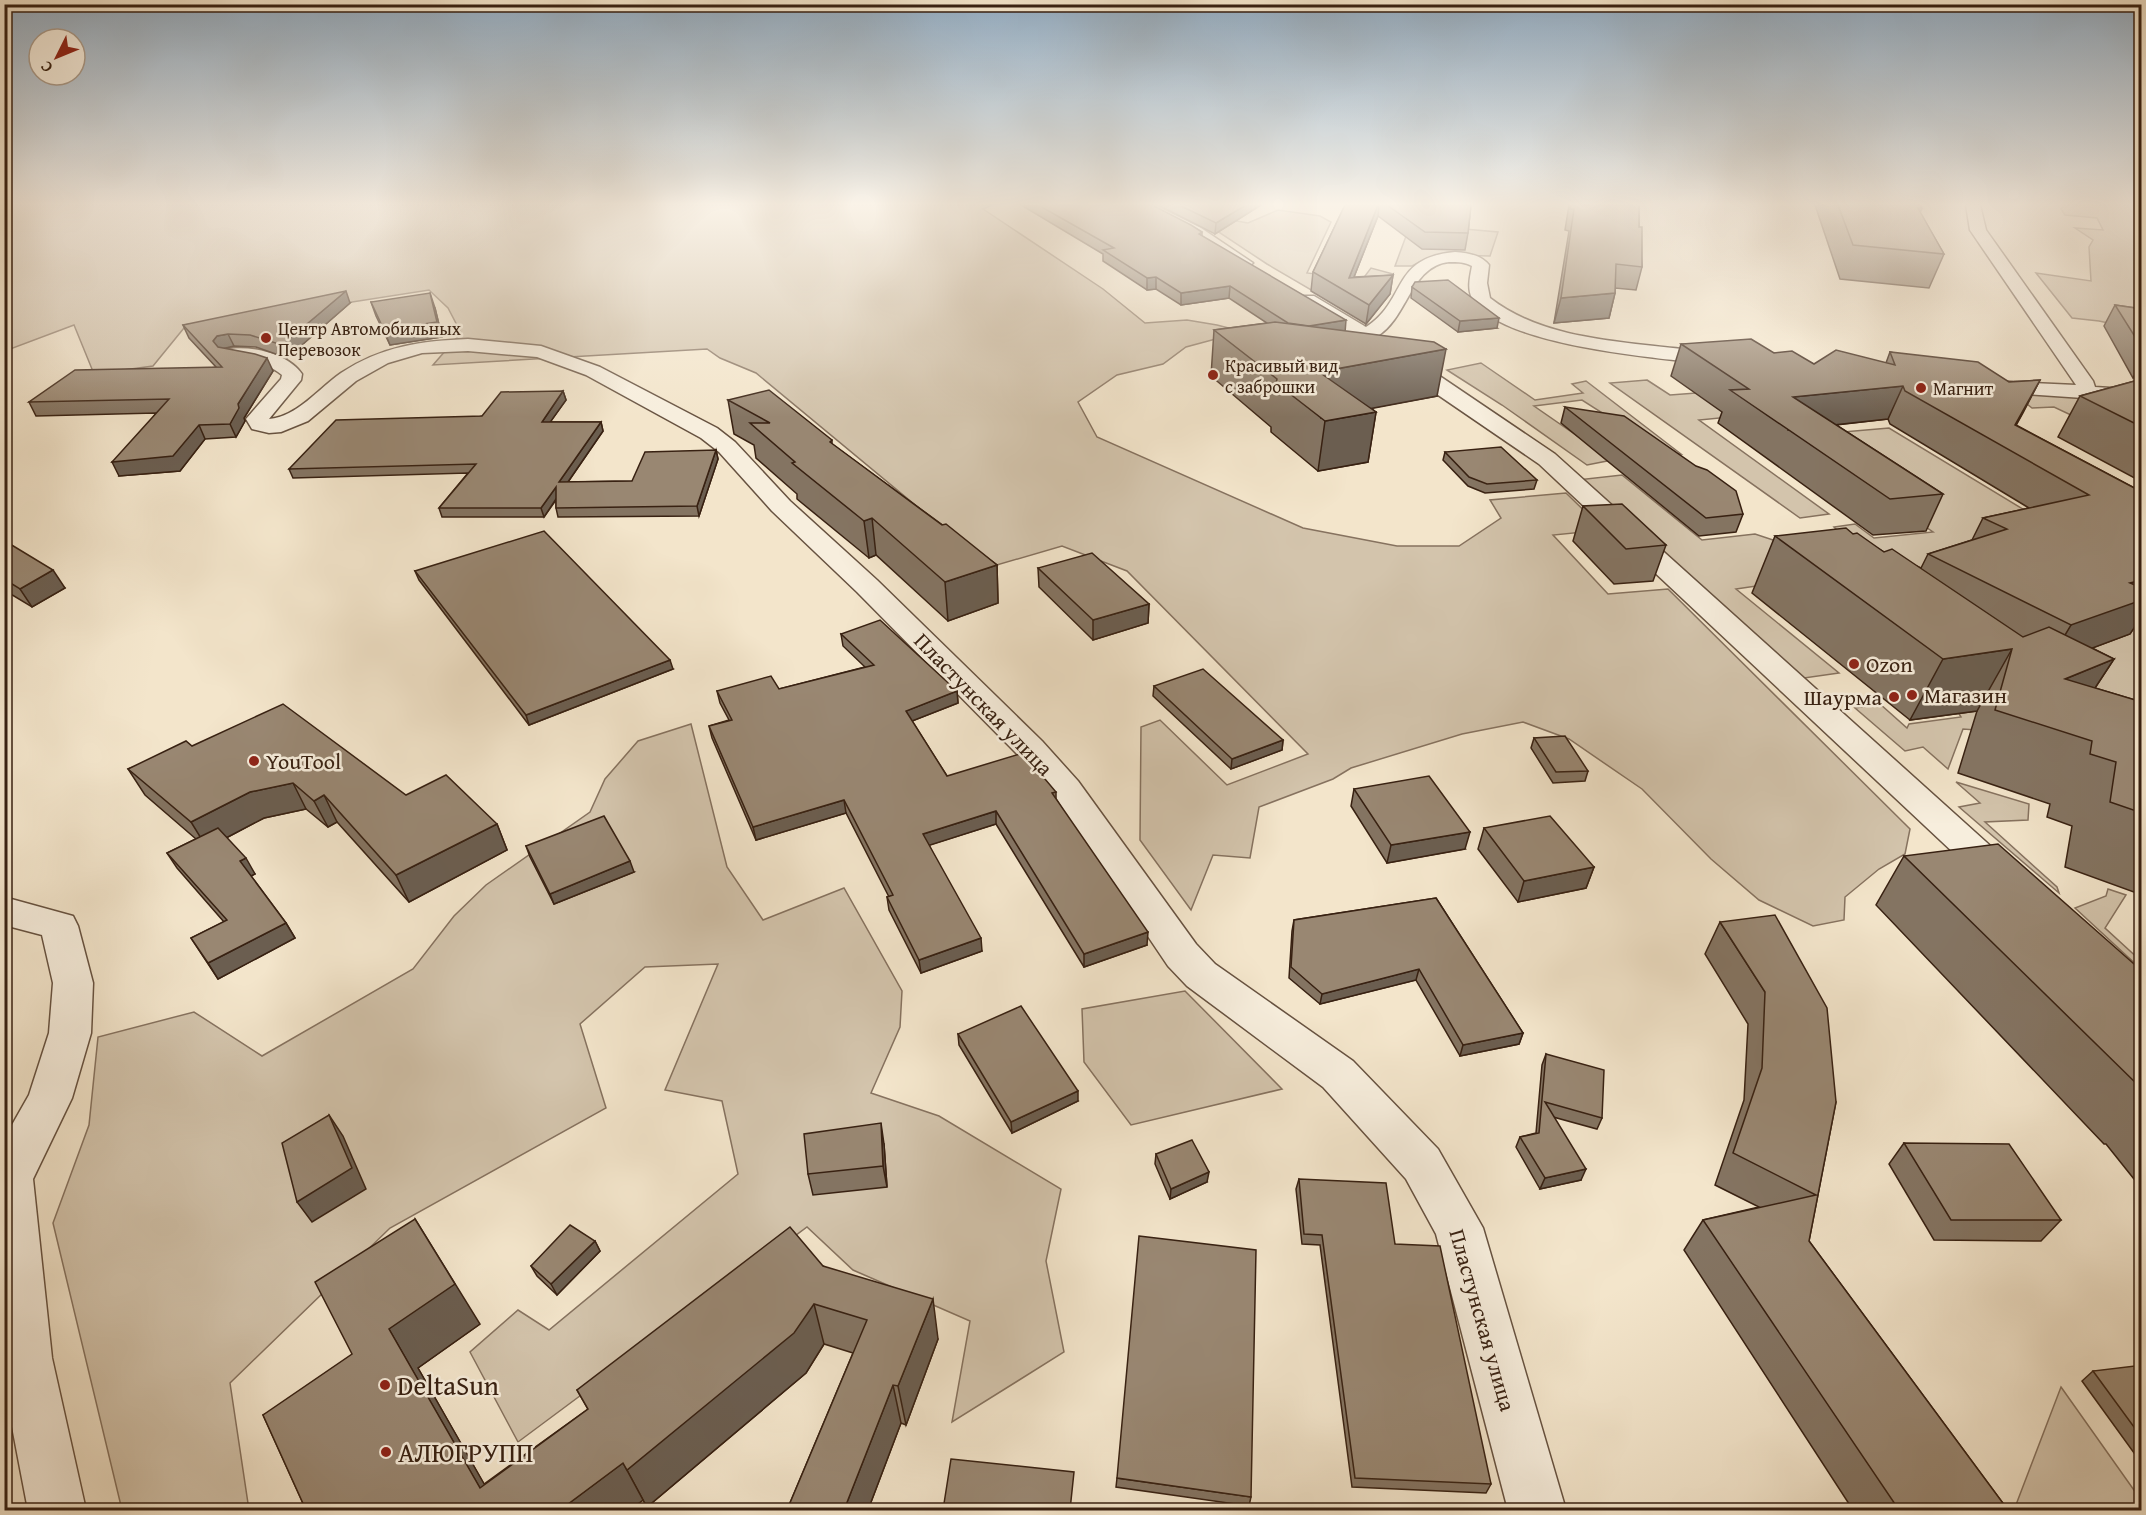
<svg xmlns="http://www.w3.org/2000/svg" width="2146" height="1515" viewBox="0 0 2146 1515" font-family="'Gentium Book Plus',serif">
<rect width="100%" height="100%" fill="#f3e5cb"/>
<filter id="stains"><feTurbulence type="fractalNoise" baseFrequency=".00333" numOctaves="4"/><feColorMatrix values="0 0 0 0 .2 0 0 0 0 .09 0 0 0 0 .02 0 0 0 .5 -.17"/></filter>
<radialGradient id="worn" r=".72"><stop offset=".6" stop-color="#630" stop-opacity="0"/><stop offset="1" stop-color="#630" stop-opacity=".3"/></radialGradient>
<g fill="#d3c4ac" stroke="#86725f" stroke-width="1.5">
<polygon points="4,205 992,205 983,209 1103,289 1145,323 1187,320 1217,325 1282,342 1223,337 1186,347 1163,364 1117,375 1078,402 1097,437 1303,528 1397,546 1459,546 1501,518 1490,500 1566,493 1604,530 1553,535 1608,594 1668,589 1910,829 1905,854 1879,869 1845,897 1844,920 1813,926 1759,900 1711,859 1642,789 1569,739 1523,722 1462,734 1351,768 1333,779 1259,807 1250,858 1213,855 1191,910 1140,840 1141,727 1160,720 1227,785 1308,754 1127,571 1062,546 990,567 756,373 720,358 707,349 433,365 461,333 448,308 429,290 184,328 153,366 94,374 74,325 5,351"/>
<polygon points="2065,205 2141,205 2141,330 2099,321 2072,318 2036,273 2091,281 2089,247 2093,240 2075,228 2103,230 2097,218 2065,215 2061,209"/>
<polygon points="1278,210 1320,216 1331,222 1307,273 1362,280 1371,268 1393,274 1383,295 1330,301 1267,264 1214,229 1203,215 1248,223"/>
<polygon points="1407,224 1498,232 1490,256 1449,255 1427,258 1412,266 1395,266 1409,228"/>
<polygon points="1481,363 1535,400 1583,393 1572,384 1586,381 1681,454 1665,453 1582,400 1534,406 1612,460 1587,465 1502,405 1447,370"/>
<polygon points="1647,380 1670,395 1736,390 1820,434 1889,428 2064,534 1992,573 1823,576 1736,589 1839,673 1797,679 1577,480 1622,475 1702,540 1755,534 1776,541 1841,534 1834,527 1855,524 1874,538 1933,532 1760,414 1699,420 1829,514 1800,518 1610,383"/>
<polygon points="1941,387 2097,398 2141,448 2054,407 2032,408 2022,400"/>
<polygon points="2141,599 2141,703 2134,707 1948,621"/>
<polygon points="1984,703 1976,730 1963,729 1948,769 1923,747 1905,751 1855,708 1880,704 1907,728 1909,724 1961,717 1958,712"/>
<polygon points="691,724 727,867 763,920 844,888 902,991 900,1027 871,1093 939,1116 1061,1189 1046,1261 1064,1352 952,1422 970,1321 853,1270 807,1227 518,1442 470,1352 518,1310 549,1330 738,1174 722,1101 665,1090 718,964 645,967 580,1024 606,1108 390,1228 230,1383 249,1510 122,1510 53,1223 89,1125 98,1037 194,1012 262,1056 413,969 454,916 486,885 590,812 605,779 638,741"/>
<polygon points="1956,782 2029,804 2028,820 1985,822 2057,887 2059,893 1959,807 1980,803"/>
<polygon points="2108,889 2126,895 2105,928 2141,961 2141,969 2075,908 2106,896"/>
<polygon points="1185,991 1282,1089 1131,1125 1084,1062 1082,1009"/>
<polygon points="2061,1387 2141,1500 2141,1510 2014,1510"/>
</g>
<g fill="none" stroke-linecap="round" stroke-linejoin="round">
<defs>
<g id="minor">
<polygon points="1136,205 1154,205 1201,228 1253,263 1245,268 1239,267 1191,234"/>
<polygon points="1966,205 1980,205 1986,230 2093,381 2095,387 2142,390 2142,402 1983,391 1980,387 1983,383 1990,381 2076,385 1970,230"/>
<path d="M1455 252C1468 253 1481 255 1489 265L1487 283 1490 298C1540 337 1612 341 1673 348 1691 350 1710 350 1728 355L1731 359 1728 363 1721 365C1669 359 1497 347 1472 298 1467 288 1470 277 1472 266 1465 262 1458 262 1449 262 1411 266 1408 316 1379 335L1555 454 2015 868 2020 877 2015 886 2002 890 1989 886 1539 464 1299 300 1302 296H1314L1366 327C1408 300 1390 258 1455 252Z"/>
<path d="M468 339 541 346 600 367 717 428 735 442 790 501 877 580 1042 741 1078 781 1196 944 1215 964 1353 1061 1438 1149 1483 1228 1566 1510H1508L1436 1234 1406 1179 1323 1087 1187 986 1168 966 1054 797 1018 755 857 592 772 511 719 452 701 438 586 375 537 357 468 351 422 353 388 363 356 381 308 421 281 432 269 433 252 429 246 419 281 379 282 375C265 360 244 363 224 358L221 354 224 350C248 344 288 353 302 374L301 380 269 419C297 417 319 388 341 373 382 346 421 341 468 339Z"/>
<polygon points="4,897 73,916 78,926 93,983 91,1033 72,1098 33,1179 52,1358 86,1510 28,1510 4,1385 4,1139 29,1095 49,1033 53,983 42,935 4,925"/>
</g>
</defs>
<use href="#minor" stroke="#675240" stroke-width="3"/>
<use href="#minor" fill="#f7eedd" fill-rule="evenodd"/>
</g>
<g fill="#847462" stroke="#382112" stroke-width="1.5">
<polygon points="1021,205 1152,205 1202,232 1202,236 1345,331 1437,396 1371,408 1376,412 1368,462 1318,471 1271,432 1271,427 1211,376 1214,330 1267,323 1229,298 1181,305 1156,289 1147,290 1103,261 1103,254"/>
<polygon points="1158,205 1261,205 1215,234"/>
<polygon points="1345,205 1471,205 1468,233 1465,250 1422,249 1378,216 1354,277 1393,275 1390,294 1366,324 1311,291 1313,272"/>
<polygon points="1569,205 1639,205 1639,227 1642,267 1636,290 1615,288 1615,293 1609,318 1554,323 1569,231 1565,230"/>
<polygon points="1815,205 1920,205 1922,208 1920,213 1944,254 1929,288 1840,279"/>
<polygon points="1412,287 1497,328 1458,332 1411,298"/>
<polygon points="371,302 435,308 442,337 390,345 376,316"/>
<polygon points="350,303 287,358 256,347 234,346 224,348 273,371 244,418 245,421 236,437 205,439 180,471 119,476 156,413 36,416 29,402 216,367 189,338 183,325"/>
<polygon points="2115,305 2142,309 2142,371 2133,378 2104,326"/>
<polygon points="1681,344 1774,353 1814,364 1886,363 1890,352 2009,382 2040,380 2016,425 2142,492 2142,616 2130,634 2092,648 2114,659 2095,688 2142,702 2142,895 2065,867 2072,826 2047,817 2050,804 1958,773 1977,711 1910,720 1752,593 1775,536 1853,534 1884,552 1921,568 1928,554 1972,540 1983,518 2029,508 1890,424 1888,419 1836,425 1943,494 1926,531 1873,535 1718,423 1722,412 1671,376"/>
<polygon points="2142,379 2142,482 2058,437 2080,396"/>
<polygon points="563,391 566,400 550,422 601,422 603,431 568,482 632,481 716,450 718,459 699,516 558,517 556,508 556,500 544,517 442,517 439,508 468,473 293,478 289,469 482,416"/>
<polygon points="728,400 832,440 832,444 997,565 998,603 948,621 876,555 869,558 797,499 797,494 756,458 754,445 734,434"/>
<polygon points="1565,407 1743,514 1736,532 1699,536 1561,423"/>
<polygon points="1445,452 1537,480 1534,489 1485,493 1468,486 1443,460"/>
<polygon points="1583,506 1666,545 1653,581 1614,584 1573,541"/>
<polygon points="4,546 65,588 32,607 4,590"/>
<polygon points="1038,568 1149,604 1148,623 1093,640 1039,587"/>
<polygon points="415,571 673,669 529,725 419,580"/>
<polygon points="841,634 957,691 958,703 912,721 947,776 1056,792 1056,799 1147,945 1084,967 996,824 929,845 982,951 921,973 889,910 887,897 889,897 846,813 756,840 712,738 709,726 729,720 720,703 717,691 779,689 865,667 843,646"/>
<polygon points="1154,686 1283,740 1282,750 1231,769 1153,696"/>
<polygon points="1534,738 1588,771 1585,781 1553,783 1531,748"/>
<polygon points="192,746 406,795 497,824 507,850 409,902 337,822 328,827 306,809 264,818 226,838 255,874 251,876 286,923 295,938 218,979 191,938 224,922 177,868 167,853 196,839 145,795 128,769"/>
<polygon points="1354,789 1465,849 1387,863 1351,806"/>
<polygon points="1484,828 1594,867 1586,888 1518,902 1478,849"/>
<polygon points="526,846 634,872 554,904 530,857"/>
<polygon points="1904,856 2142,971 2142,1189 2106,1144 2104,1144 1876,905"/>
<polygon points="1436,898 1523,1033 1519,1044 1460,1056 1416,980 1320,1004 1289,978 1292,931 1294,920"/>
<polygon points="1720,922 1836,1102 1809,1241 2008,1510 1853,1510 1684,1250 1703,1220 1759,1207 1715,1185 1744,1100 1748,1024 1705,954"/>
<polygon points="958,1034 1078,1101 1012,1133 959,1045"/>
<polygon points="1546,1054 1602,1118 1597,1129 1553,1117 1581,1180 1540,1189 1516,1147 1520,1137 1536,1133 1542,1065"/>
<polygon points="1904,1143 2061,1220 2041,1241 1934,1240 1889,1164"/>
<polygon points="884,1144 887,1187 813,1195 808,1174"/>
<polygon points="1156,1154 1207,1182 1170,1199 1155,1164"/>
<polygon points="1299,1179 1395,1244 1491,1484 1486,1493 1352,1487 1320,1245 1302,1244 1296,1189"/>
<polygon points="595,1241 600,1251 557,1295 537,1276 531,1266"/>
<polygon points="823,1266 938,1339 906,1425 901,1423 868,1510 787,1510 853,1353 824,1344 806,1373 647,1507 643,1500 630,1510 306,1510 263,1415 480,1324 418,1368 484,1484 588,1409 577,1390"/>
<polygon points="2093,1371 2142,1376 2142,1464 2082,1381"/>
<polygon points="1117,1478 1251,1497 1249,1506 1116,1487"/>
</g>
<g fill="#6b5e50" stroke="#382112" stroke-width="1.5">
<polygon points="1246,205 1261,205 1215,234 1216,223"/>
<polygon points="1378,205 1379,205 1378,216 1348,292 1349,278"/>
<polygon points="1393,275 1390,294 1366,324 1369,305"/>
<polygon points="1156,277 1156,289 1147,290 1147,278"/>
<polygon points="1230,286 1229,298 1181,305 1181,293"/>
<polygon points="346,291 350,303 287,358 282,345"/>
<polygon points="430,293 435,308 442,337 390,345 384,330"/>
<polygon points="1615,293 1609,318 1554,323 1561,298"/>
<polygon points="1499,318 1497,328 1458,332 1460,321"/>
<polygon points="1346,320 1345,333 1289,329"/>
<polygon points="228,334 234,346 222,349 219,354 213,341 217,336"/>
<polygon points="1446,349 1437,396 1321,418 1319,372"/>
<polygon points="267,358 273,371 244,418 245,421 236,437 230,424 238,404"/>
<polygon points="2142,362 2142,371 2133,378"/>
<polygon points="2040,380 2023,413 2004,447 2015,425"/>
<polygon points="1903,386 1888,419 1788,430 1793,397"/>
<polygon points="563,391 566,400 544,431 542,422"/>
<polygon points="1376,412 1368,462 1318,471 1325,421"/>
<polygon points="601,422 603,431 561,492 559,482"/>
<polygon points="199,425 205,439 180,471 119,476 112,462"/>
<polygon points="716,450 718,459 699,516 697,506"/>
<polygon points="556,487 558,496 544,517 541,508"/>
<polygon points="872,518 876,555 869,558 864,521"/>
<polygon points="997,565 998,603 948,621 945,582"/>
<polygon points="53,570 65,588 32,607 20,589"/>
<polygon points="2142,580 2142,616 2130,634 2047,665 2071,625 2130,583"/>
<polygon points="1149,604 1148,623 1093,640 1093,620"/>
<polygon points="2012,649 1977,711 1910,720 1943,659"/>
<polygon points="2114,659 2074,720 2065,679"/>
<polygon points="670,660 673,669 529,725 526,715"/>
<polygon points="957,691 958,703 907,723 906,711"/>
<polygon points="1283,740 1282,750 1231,769 1232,759"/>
<polygon points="293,783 306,809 264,818 207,848 191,822 250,792"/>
<polygon points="324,795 337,822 328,827 314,801"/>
<polygon points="844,800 846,813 756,840 753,827"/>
<polygon points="996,811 996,824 924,847 923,834"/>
<polygon points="497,824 507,850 409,902 396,875"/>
<polygon points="1470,832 1465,849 1387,863 1391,845"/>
<polygon points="246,858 255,874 249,877 240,861"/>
<polygon points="630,861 634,872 554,904 550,894"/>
<polygon points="1594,867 1586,888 1518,902 1524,881"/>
<polygon points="286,923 295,938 218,979 208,963"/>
<polygon points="1148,932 1147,945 1084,967 1084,954"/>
<polygon points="981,938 982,951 921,973 919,960"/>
<polygon points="1419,969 1416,980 1320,1004 1322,994"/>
<polygon points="1523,1033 1519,1044 1460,1056 1463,1045"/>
<polygon points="1078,1091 1078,1101 1012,1133 1011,1122"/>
<polygon points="329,1115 343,1136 366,1189 312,1222 297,1202"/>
<polygon points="881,1123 884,1144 887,1187 883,1166"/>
<polygon points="1586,1169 1581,1180 1540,1189 1545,1178"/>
<polygon points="1209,1172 1207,1182 1170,1199 1171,1189"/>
<polygon points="415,1219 480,1324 418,1368 499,1510 480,1488 389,1329"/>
<polygon points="595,1241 600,1251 557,1295 551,1284"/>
<polygon points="933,1299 938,1339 906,1425 898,1386"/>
<polygon points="814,1304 824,1344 806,1373 647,1507 627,1470"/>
<polygon points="893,1385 901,1423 868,1510 844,1510"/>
<polygon points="623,1463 643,1500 630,1510 560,1510"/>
</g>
<g fill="#998772" stroke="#382112" stroke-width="1.5">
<polygon points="1038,205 1152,205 1191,225 1202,232 1199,234 1346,320 1309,326 1288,323 1230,286 1181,293 1156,277 1147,278 1103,250 1114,248"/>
<polygon points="1179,205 1246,205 1216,223"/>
<polygon points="1345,205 1378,205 1349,278 1393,275 1369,305 1313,272"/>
<polygon points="1387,205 1471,205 1468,233 1425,232"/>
<polygon points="1571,205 1639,205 1639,227 1642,227 1642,267 1616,264 1615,293 1561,298 1574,209 1570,209"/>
<polygon points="1838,205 1920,205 1922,208 1918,208 1944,254 1853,245"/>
<polygon points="1448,280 1499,318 1460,321 1412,287 1415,282"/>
<polygon points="346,291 282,345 250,335 228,334 217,336 213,341 218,347 255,354 267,358 238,404 239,408 230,424 199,425 173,456 112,462 169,399 29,402 75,370 222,367 183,325"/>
<polygon points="430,293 437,322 384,330 371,302"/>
<polygon points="2115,305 2142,309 2142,348"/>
<polygon points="1275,322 1434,342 1446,349 1319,372 1376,412 1325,421 1276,383 1277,379 1214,330"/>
<polygon points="1751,339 1774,353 1792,351 1814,364 1836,350 1895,365 1890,352 1978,362 2009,382 2040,380 2015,425 2142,492 2142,580 2130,583 2142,588 2142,600 2071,625 1928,554 2007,529 1983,518 2089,495 1905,391 1903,386 1793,397 1943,494 1890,499 1730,390 1749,389 1681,344"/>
<polygon points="2142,379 2142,427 2080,396"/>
<polygon points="769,390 832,440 830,442 942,525 946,524 997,565 945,582 872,518 864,521 792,463 795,462 750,423 770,423 728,400"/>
<polygon points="563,391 542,422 601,422 559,482 632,481 645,452 716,450 697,506 556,508 556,487 541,508 439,508 476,464 289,469 336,420 482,416 501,392"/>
<polygon points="1565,407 1624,416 1696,466 1707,470 1736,491 1743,514 1706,518"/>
<polygon points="1501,447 1537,480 1487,484 1469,477 1445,452"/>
<polygon points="1622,504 1666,545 1626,549 1583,506"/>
<polygon points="1846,528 1853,534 1857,533 1884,552 1892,549 2023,637 2049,627 2114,659 2065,679 2142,702 2142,813 2110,802 2116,762 2090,754 2092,741 1995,710 2012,649 1943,659 1775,536"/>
<polygon points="544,531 670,660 526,715 415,571"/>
<polygon points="10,544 53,570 20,589 4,579 4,546"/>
<polygon points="1092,553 1149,604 1093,620 1038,568"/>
<polygon points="880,620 957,691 906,711 947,776 1023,753 1056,792 1052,793 1148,932 1084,954 996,811 923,834 981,938 919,960 887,897 893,895 844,800 753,827 709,726 732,720 717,691 771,676 779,689 874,665 841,634"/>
<polygon points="1203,669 1283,740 1232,759 1154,686"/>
<polygon points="283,704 406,795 446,775 497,824 396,875 324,795 314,801 293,783 250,792 191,822 128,769 186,741 192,746"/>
<polygon points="1565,736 1588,771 1556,772 1534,738"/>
<polygon points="1429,776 1470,832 1391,845 1354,789"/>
<polygon points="604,816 630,861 550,894 526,846"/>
<polygon points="1550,816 1594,867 1524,881 1484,828"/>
<polygon points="218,828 246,858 240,861 286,923 208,963 191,938 227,920 167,853"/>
<polygon points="1998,844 2142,971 2142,1089 1904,856"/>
<polygon points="1436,898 1523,1033 1463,1045 1419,969 1322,994 1291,967 1294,920"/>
<polygon points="1775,915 1827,1008 1836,1102 1809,1241 2008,1510 1899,1510 1703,1220 1816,1195 1733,1153 1762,1068 1765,992 1720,922"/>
<polygon points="1021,1006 1078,1091 1011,1122 958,1034"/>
<polygon points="1546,1054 1604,1070 1602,1118 1545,1102 1586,1169 1545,1178 1520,1137 1539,1133"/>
<polygon points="329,1115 352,1168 297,1202 282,1143"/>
<polygon points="881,1123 883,1166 808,1174 804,1134"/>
<polygon points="1192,1140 1209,1172 1171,1189 1156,1154"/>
<polygon points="1904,1143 2009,1144 2061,1220 1951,1220"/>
<polygon points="1299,1179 1386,1183 1395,1244 1440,1246 1491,1484 1355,1478 1322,1235 1304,1234"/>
<polygon points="415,1219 455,1284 389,1329 480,1488 588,1409 577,1390 790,1227 823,1266 933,1299 898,1386 893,1385 844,1510 787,1510 867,1320 814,1304 794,1333 627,1470 623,1463 560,1510 306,1510 263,1415 352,1354 315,1282"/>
<polygon points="570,1225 595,1241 551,1284 531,1266"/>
<polygon points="1139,1236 1256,1250 1251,1497 1117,1478"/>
<polygon points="2135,1366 2142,1376 2142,1438 2093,1371"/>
<polygon points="951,1459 1074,1472 1070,1510 943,1510"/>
</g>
<linearGradient id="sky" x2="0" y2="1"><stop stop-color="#93adc3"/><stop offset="0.49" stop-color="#faf3e8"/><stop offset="1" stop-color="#faf3e8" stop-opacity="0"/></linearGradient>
<rect width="2146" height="417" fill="url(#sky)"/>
<g fill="#8f2418" stroke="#f7eedd" stroke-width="2">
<circle cx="266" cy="338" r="6"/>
<circle cx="1213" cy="375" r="6"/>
<circle cx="1921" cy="388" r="6"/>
<circle cx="1854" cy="664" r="6"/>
<circle cx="1912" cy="695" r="6"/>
<circle cx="1894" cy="697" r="6"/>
<circle cx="254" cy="761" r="6"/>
<circle cx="385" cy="1385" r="6"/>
<circle cx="386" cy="1452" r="6"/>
</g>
<g text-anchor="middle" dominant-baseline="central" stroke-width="5" stroke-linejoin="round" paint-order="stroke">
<g font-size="18" fill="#382112" stroke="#f7eedd" text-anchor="start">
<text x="278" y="328">Центр Автомобильных<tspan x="278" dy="21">Перевозок</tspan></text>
<text x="1225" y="365">Красивый вид<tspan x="1225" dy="21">с заброшки</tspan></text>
<text x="1933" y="388">Магнит</text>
</g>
<g font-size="22" fill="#382112" stroke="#f7eedd" text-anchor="start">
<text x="1866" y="664">Ozon</text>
<text x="1924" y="695">Магазин</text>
<text x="1882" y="697" text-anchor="end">Шаурма</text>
<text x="266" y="761">YouTool</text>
</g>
<g font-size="22" fill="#382112" stroke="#f7eedd">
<text transform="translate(984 704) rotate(46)">Пластунская улица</text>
<text transform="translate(1483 1320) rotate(74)">Пластунская улица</text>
</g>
<g font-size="27" fill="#382112" stroke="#f7eedd" text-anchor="start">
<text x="397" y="1385">DeltaSun</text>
<text x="398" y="1452">АЛЮГРУПП</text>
</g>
</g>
<rect width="2146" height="1515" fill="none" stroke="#f3e5cb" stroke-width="24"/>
<rect x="6" y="6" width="2134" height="1503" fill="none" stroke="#382112" stroke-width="3"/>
<rect x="12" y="12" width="2122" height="1491" fill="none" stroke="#382112" stroke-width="1.5"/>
<g transform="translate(57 57) rotate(227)"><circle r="28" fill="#f7eedd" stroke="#ab9c8c" stroke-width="1.5"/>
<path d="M0-4.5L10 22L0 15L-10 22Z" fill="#8f2418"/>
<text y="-9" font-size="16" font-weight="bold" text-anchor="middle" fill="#382112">С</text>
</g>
<rect width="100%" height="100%" filter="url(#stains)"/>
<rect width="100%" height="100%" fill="url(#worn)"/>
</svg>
